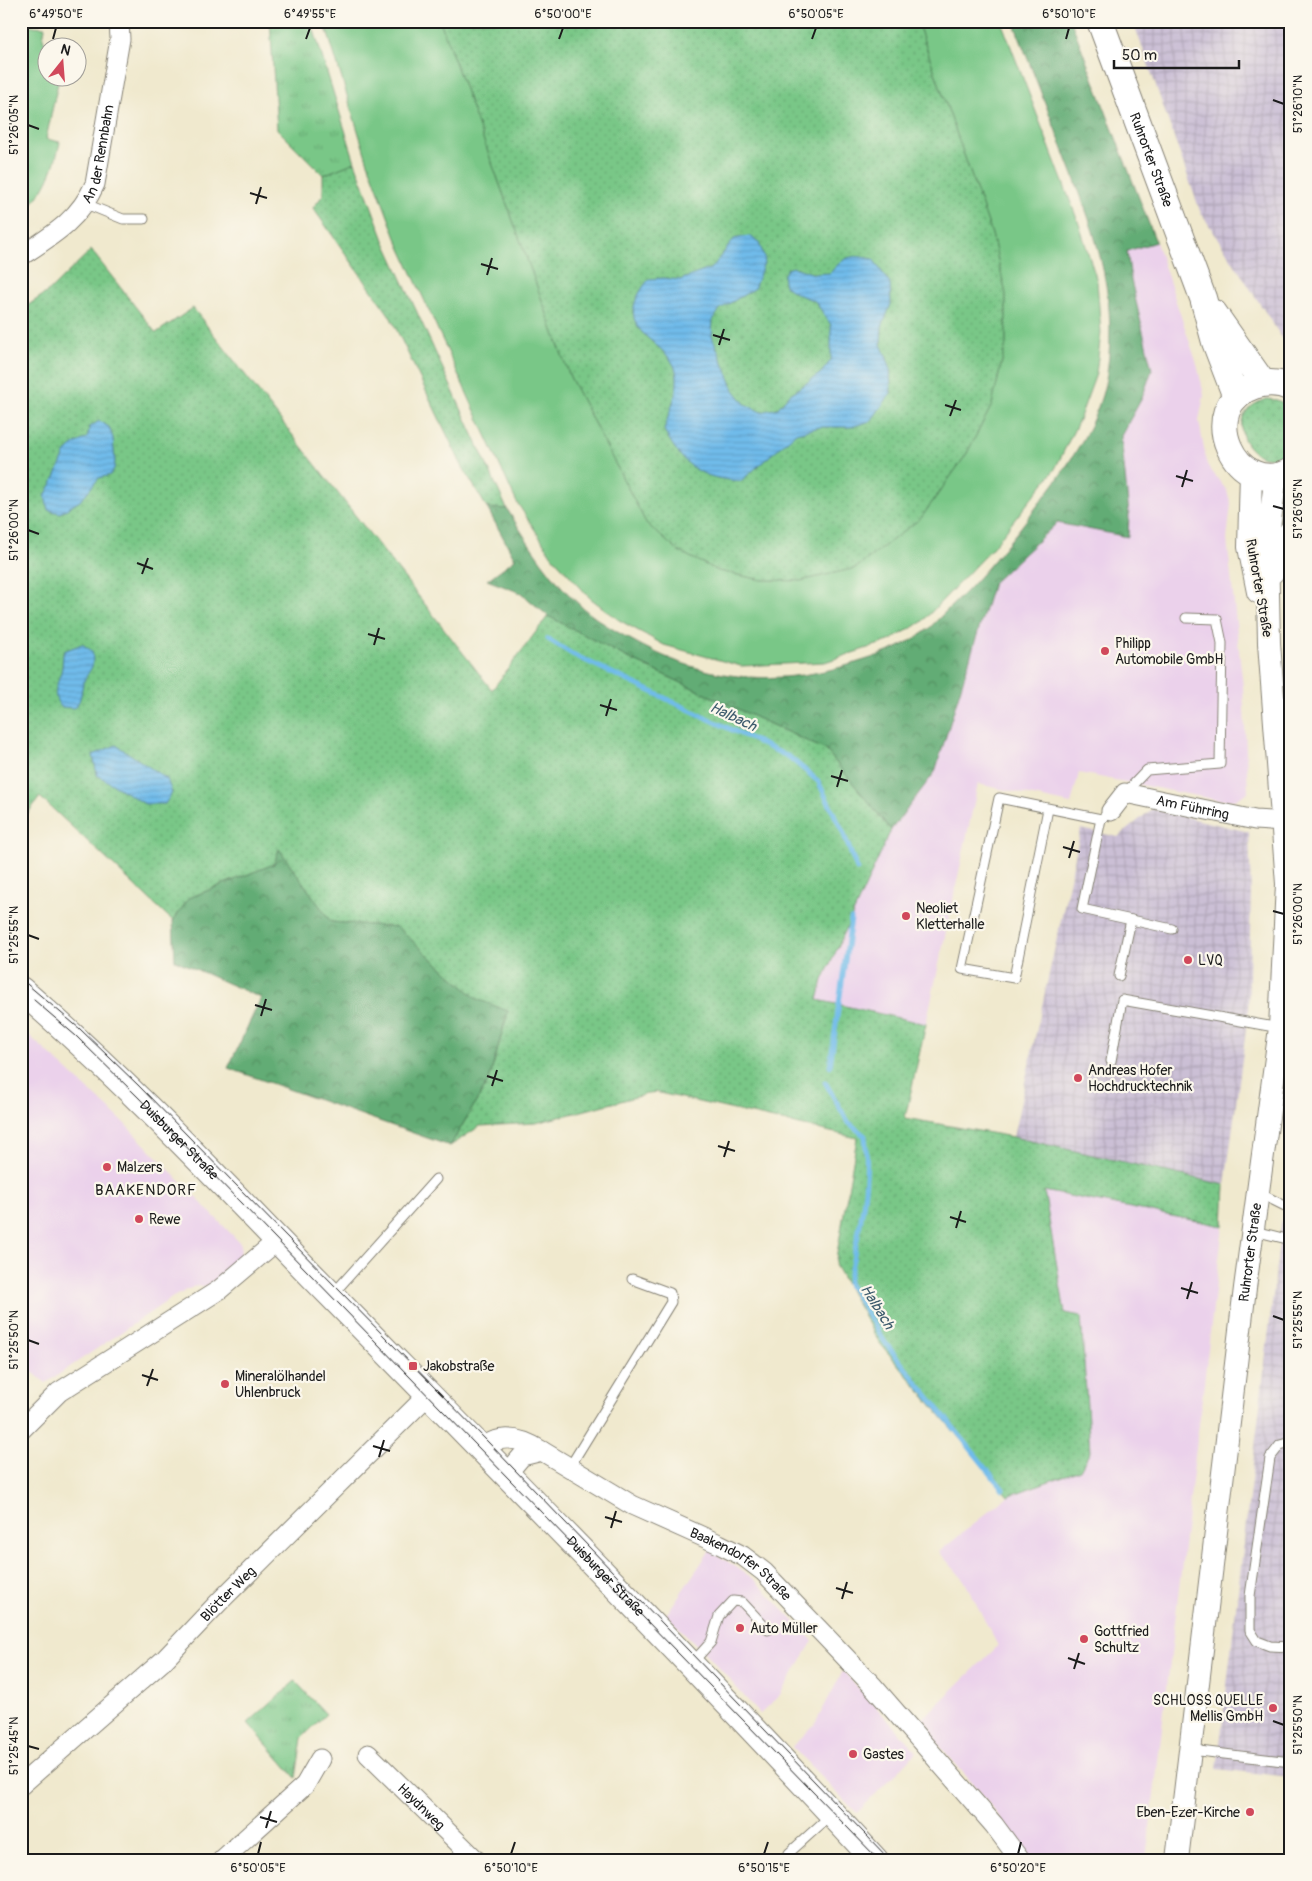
<svg xmlns="http://www.w3.org/2000/svg" width="1312" height="1881" viewBox="0 0 1312 1881" font-family="Pangolin,sans-serif">
<defs>
<pattern id="industrial-grid" width="8" height="8" patternUnits="userSpaceOnUse" patternTransform="scale(1.25)"><rect width="8" height="8" fill="#cbbfd5"/><path d="M0 4h8M4 0v8" fill="none" stroke="#aea4b6"/></pattern>
<pattern id="grass-dots" width="8" height="8" patternUnits="userSpaceOnUse" patternTransform="scale(1.25)"><rect width="8" height="8" fill="#79c787"/><path d="M2 2h.1M6 6h.1" fill="none" stroke="#68aa74" stroke-width="1.8" stroke-linecap="round"/></pattern>
<pattern id="forest-crowns" width="20" height="18" patternUnits="userSpaceOnUse" patternTransform="scale(1.25)"><rect width="20" height="18" fill="#62ac74"/><path d="M2 6a3 3 0 1 1 6 0M12 15a3 3 0 1 1 6 0" fill="none" stroke="#508b5e"/></pattern>
<pattern id="park-tufts" width="24" height="20" patternUnits="userSpaceOnUse" patternTransform="scale(1.25)"><rect width="24" height="20" fill="#79c787"/><path d="M3 7l-1-3M5 7V3M7 7l1-3M15 17l-1-3M17 17v-4M19 17l1-3" fill="none" stroke="#68aa74"/></pattern>
<pattern id="water-rules" width="6" height="5" patternUnits="userSpaceOnUse" patternTransform="scale(1.25)"><rect width="6" height="5" fill="#70bbea"/><path d="M0 2.5h6" fill="none" stroke="#60a0c8"/></pattern>
</defs>
<rect width="100%" height="100%" fill="#fbf7ec"/>
<filter id="ink" filterUnits="userSpaceOnUse"><feTurbulence type="fractalNoise" baseFrequency=".02" numOctaves="2"/><feDisplacementMap in="SourceGraphic" scale="10" xChannelSelector="R" yChannelSelector="G"/><feConvolveMatrix kernelMatrix="1 2 1 2 8 2 1 2 1" color-interpolation-filters="sRGB"/></filter>
<filter id="wash" filterUnits="userSpaceOnUse"><feTurbulence type="fractalNoise" baseFrequency=".0096" numOctaves="4" result="noise"/><feDisplacementMap in="SourceGraphic" scale="20" xChannelSelector="R" yChannelSelector="G"/><feGaussianBlur stdDeviation="1.12" result="paint"/><feColorMatrix in="noise" values="0 0 0 0 0 0 0 0 0 0 0 0 0 0 0 0 0 1.4 0 .05"/><feComposite in="paint" operator="in"/></filter>
<g filter="url(#wash)">
<rect width="100%" height="100%" fill="#f0e9ce"/>
<g fill="#ebd1eb">
<polygon points="1156,242 1197,364 1204,395 1199,421 1207,465 1227,491 1231,504 1227,539 1243,687 1248,792 1235,800 1218,800 1079,773 1071,804 978,784 926,1024 818,1000 823,980 891,830 935,772 993,583 1057,523 1127,537 1129,514 1121,436 1142,398 1127,251"/>
<polygon points="21,1028 121,1120 241,1244 240,1258 207,1287 197,1285 173,1297 46,1383 21,1363"/>
<polygon points="1044,1191 1223,1226 1146,1860 1032,1860 981,1793 919,1722 998,1646 964,1580 939,1552 1008,1496 1080,1470 1065,1313"/>
<polygon points="710,1550 754,1579 813,1641 779,1696 760,1714 711,1659 666,1615"/>
<polygon points="843,1671 917,1752 857,1813 792,1747 815,1724"/>
</g>
<g fill="url(#industrial-grid)">
<polygon points="1133,21 1291,21 1291,348 1284,341 1200,211"/>
<polygon points="1152,809 1249,832 1251,894 1248,1015 1225,1185 1013,1137 1081,829 1118,837"/>
<polygon points="1291,1142 1291,1777 1217,1769"/>
</g>
<g fill="url(#grass-dots)" stroke="#4a7252">
<polygon points="440,21 917,21 992,234 1006,294 1006,344 992,405 966,455 921,518 856,568 801,581 762,580 718,571 678,551 646,523 570,377"/>
<polygon points="355,162 384,240 507,509 487,508 461,464 390,316 313,208 323,195 323,175"/>
<polygon points="91,250 156,333 193,308 492,690 548,616 626,657 826,750 891,830 823,980 818,1000 926,1024 905,1118 1013,1137 1225,1185 1223,1226 1044,1191 1065,1313 1081,1316 1090,1452 1080,1470 1008,1496 879,1342 835,1265 857,1138 655,1092 536,1123 480,1126 450,1146 489,1080 508,1012 477,999 397,927 331,922 279,849 274,864 189,898 173,921 40,797 21,822 21,310 49,291"/>
<path d="M1267 399 1277 400 1291 407V449C1256 482 1213 414 1267 399Z"/>
</g>
<g fill="url(#forest-crowns)" stroke="#3f6448">
<path d="M1013 21H1071L1156 242 1127 251 1131 280 1152 370 1142 398 1121 436 1129 514 1128 537 1057 523 993 583 935 772 891 830 826 750 626 657 548 616 521 593 487 580 515 559 487 508 507 509C529 544 551 580 583 608 599 622 619 633 637 643 709 682 777 687 855 663 878 656 899 649 920 635 930 629 938 619 946 611 974 585 998 556 1021 527 1056 481 1098 432 1107 373 1119 289 1092 225 1063 149 1046 106 1030 64 1013 21Z"/>
<polygon points="279,849 331,922 397,927 477,999 508,1011 489,1080 450,1146 228,1068 261,998 175,960 173,921 189,898 274,864"/>
</g>
<g fill="url(#park-tufts)" stroke="#4a7252">
<polygon points="270,21 311,21 355,162 323,175 277,129"/>
<polygon points="295,1681 326,1714 302,1738 296,1778 248,1723"/>
</g>
<g fill="#79c787" stroke="#4a7252">
<polygon points="324,21 440,21 570,377 646,523 678,551 718,571 762,580 801,581 856,568 921,518 966,455 992,405 1006,344 1006,294 992,234 917,21 1001,21 1079,224 1097,281 1101,333 1096,374 1079,420 1055,469 992,548 922,622 889,641 825,662 741,666 664,645 619,620 590,598 552,556 516,501 396,238 367,160"/>
<path d="M21 25 45 27 43 39 48 47V78H59L46 139 60 142C54 170 45 195 21 213Z"/>
</g>
<g fill="url(#water-rules)" stroke="#466c83">
<path d="M749 236 759 242 765 260 754 289 720 309 713 320 712 336 734 390 745 404 761 412 778 408 789 395 821 373 831 360V325L815 301 797 294 785 286 783 276 787 269 794 267 814 274 830 273C845 256 850 254 873 259L890 284 891 304 882 327 881 344 890 366 891 393 871 421 851 427H820L796 433 741 481C700 479 683 466 664 430 668 414 678 395 677 378 676 338 602 337 649 279L664 278 680 280 712 268 734 239Z"/>
<path d="M99 421 109 427 113 438 115 461 114 469 110 475 99 478 80 501 60 513 48 510 45 496C48 489 53 483 56 475 66 454 62 449 87 438L90 427Z"/>
<path d="M82 644 92 651C95 670 90 667 84 681 80 691 83 700 74 708L61 707C49 693 60 681 62 667 63 661 62 656 64 651Z"/>
<polygon points="116,745 167,779 172,793 165,804 145,804 97,775 93,755"/>
</g>
<g fill="none" stroke-linecap="round" stroke-linejoin="round">
<g stroke="#70bbea" stroke-width="5">
<polyline points="548,639 572,654 789,757 818,781 843,832 857,869"/>
<polyline points="830,1066 851,919"/>
<path d="M825 1082 848 1122 865 1136C871 1185 858 1235 848 1283L886 1344 1003 1489"/>
</g>
</g>
</g>
<g filter="url(#ink)">
<g fill="none" stroke-linecap="round" stroke-linejoin="round">
<defs>
<g id="service">
<polyline points="86,204 123,219 144,219"/>
<polyline points="1125,793 1147,770 1220,764 1222,643 1217,619 1186,618"/>
<polyline points="1048,809 1014,978 962,969 999,798 1101,819 1111,811"/>
<polyline points="1101,819 1082,909 1172,929"/>
<polyline points="1119,976 1131,920"/>
<polyline points="1111,1061 1122,1000 1280,1028"/>
<polyline points="1259,1193 1291,1209"/>
<polyline points="1254,1231 1291,1240"/>
<polyline points="333,1294 436,1179"/>
<polyline points="1291,1442 1280,1445 1270,1458 1250,1596 1250,1630 1257,1641 1270,1646 1291,1647"/>
<polyline points="569,1468 671,1302 670,1293 632,1279"/>
<polyline points="692,1663 711,1642 719,1616 733,1601 742,1602 768,1630"/>
<polyline points="1191,1750 1291,1762"/>
<polyline points="787,1860 789,1853 831,1815"/>
</g>
<g id="minor">
<path id="s1" d="M21 256C53 235 79 220 95 184L120 39 119 21"/>
<path id="s2" d="M1111 811 1125 793 1255 820 1284 822"/>
<polyline points="21,1430 59,1392 219,1290 278,1240"/>
<path d="M481 1448C501 1433 522 1438 542 1451"/>
<path id="s3" d="M506 1475 522 1456 542 1451 632 1505 719 1544 743 1556 764 1572 872 1685 994 1825 1020 1860"/>
<path id="s4" d="M368 1754 476 1860"/>
<path id="s5" d="M21 1785 164 1660 220 1601 429 1394"/>
<polyline points="222,1860 305,1785 320,1759"/>
</g>
<g id="tertiary">
<polyline points="1251,472 1249,547 1258,592"/>
<polyline points="1273,572 1285,538 1291,530"/>
<path id="s6" d="M1177 1860 1245 1288 1280 1028 1287 884 1269 643 1267 543 1276 475"/>
</g>
<g id="secondary">
<path id="s7" d="M1100 21 1203 298 1215 342 1236 397"/>
<polyline points="1214,313 1263,383"/>
<path d="M1291 388C1279 382 1266 382 1254 386 1194 406 1235 501 1291 471"/>
<path id="s8" d="M21 990C131 1085 230 1192 331 1295 514 1482 698 1668 875 1860"/>
</g>
</defs>
<use href="#service" stroke="#868275" stroke-width="11"/>
<use href="#minor" stroke="#868275" stroke-width="21"/>
<use href="#tertiary" stroke="#868275" stroke-width="24"/>
<use href="#secondary" stroke="#868275" stroke-width="28"/>
<use href="#service" stroke="#fff" stroke-width="9"/>
<use href="#minor" stroke="#fff" stroke-width="19"/>
<use href="#tertiary" stroke="#fff" stroke-width="22"/>
<use href="#secondary" stroke="#fff" stroke-width="26"/>
<g stroke="#1c1c1c" stroke-width="1">
<polyline points="21,979 80,1029 138,1085 488,1442 890,1860"/>
<polyline points="34,1000 76,1036 139,1098 879,1860"/>
</g>
</g>
</g>
<path fill="none" stroke="#1c1c1c" stroke-width="2" d="M53 39 56 28M306 39 310 28M559 39 563 28M812 39 816 28M1066 39 1069 28M1273 100 1284 104M28 125 39 129M250 193 267 198M256 204 261 187M481 264 498 269M487 275 492 258M713 335 730 340M719 345 724 329M945 405 961 410M950 416 956 400M1176 476 1193 481M1182 487 1187 470M1273 506 1284 509M28 530 39 534M137 563 153 569M142 574 148 558M368 634 385 639M374 645 379 628M600 705 617 710M606 716 611 699M831 776 848 781M837 787 842 770M1063 847 1080 852M1069 858 1074 841M1273 911 1284 914M28 935 39 939M255 1005 272 1010M261 1016 266 999M487 1076 503 1081M492 1086 497 1070M718 1146 735 1151M724 1157 729 1141M950 1217 966 1222M956 1228 961 1211M1181 1288 1198 1293M1187 1299 1192 1282M1273 1316 1284 1320M28 1340 39 1344M142 1375 158 1380M147 1386 153 1369M373 1446 390 1451M379 1457 384 1440M605 1517 622 1522M611 1528 616 1511M836 1588 853 1593M842 1599 847 1582M1068 1658 1085 1664M1074 1669 1079 1653M1273 1721 1284 1725M28 1746 39 1749M260 1817 277 1822M266 1828 271 1811M258 1854 261 1842M511 1854 515 1842M764 1854 768 1842M1018 1854 1021 1842"/>
<g fill="#d1495b" stroke="#fbf7ec" stroke-width="2">
<circle cx="1105" cy="651" r="5"/>
<circle cx="906" cy="916" r="5"/>
<circle cx="1188" cy="960" r="5"/>
<circle cx="1078" cy="1078" r="5"/>
<circle cx="107" cy="1167" r="5"/>
<circle cx="139" cy="1219" r="5"/>
<rect x="408" y="1361" width="10" height="10" rx="2.5"/>
<circle cx="225" cy="1384" r="5"/>
<circle cx="740" cy="1628" r="5"/>
<circle cx="1084" cy="1639" r="5"/>
<circle cx="1273" cy="1708" r="5"/>
<circle cx="853" cy="1754" r="5"/>
<circle cx="1250" cy="1812" r="5"/>
</g>
<g text-anchor="middle" dominant-baseline="central" stroke-width="4.5" stroke-linejoin="round" paint-order="stroke">
<g font-size="14" fill="#1c1c1c" stroke="#fbf7ec">
<text stroke="none"><textPath href="#s1" startOffset="135">An der Rennbahn</textPath></text>
<text stroke="none"><textPath href="#s7" startOffset="148">Ruhrorter Straße</textPath></text>
<text transform="translate(1259 588) rotate(80)">Ruhrorter Straße</text>
<text stroke="none"><textPath href="#s2" startOffset="92">Am Führring</textPath></text>
<text stroke="none"><textPath href="#s8" startOffset="218">Duisburger Straße</textPath></text>
<text stroke="none"><textPath href="#s6" startOffset="612">Ruhrorter Straße</textPath></text>
<text stroke="none"><textPath href="#s3" startOffset="275">Baakendorfer Straße</textPath></text>
<text stroke="none"><textPath href="#s8" startOffset="828">Duisburger Straße</textPath></text>
<text stroke="none"><textPath href="#s5" startOffset="282">Blötter Weg</textPath></text>
<text stroke="none"><textPath href="#s4" startOffset="75">Haydnweg</textPath></text>
</g>
<g font-size="14" fill="#1c1c1c" stroke="#fbf7ec" text-anchor="start">
<text x="1115" y="643">Philipp<tspan x="1115" dy="16">Automobile GmbH</tspan></text>
<text x="916" y="908">Neoliet<tspan x="916" dy="16">Kletterhalle</tspan></text>
<text x="1198" y="960">LVQ</text>
<text x="1088" y="1070">Andreas Hofer<tspan x="1088" dy="16">Hochdrucktechnik</tspan></text>
<text x="117" y="1167">Malzers</text>
<text x="149" y="1219">Rewe</text>
<text x="423" y="1366">Jakobstraße</text>
<text x="235" y="1376">Mineralölhandel<tspan x="235" dy="16">Uhlenbruck</tspan></text>
<text x="750" y="1628">Auto Müller</text>
<text x="1094" y="1631">Gottfried<tspan x="1094" dy="16">Schultz</tspan></text>
<text x="1263" y="1700" text-anchor="end">SCHLOSS QUELLE<tspan x="1263" dy="16">Mellis GmbH</tspan></text>
<text x="863" y="1754">Gastes</text>
<text x="1240" y="1812" text-anchor="end">Eben-Ezer-Kirche</text>
</g>
<g font-size="15" font-style="italic" fill="#3e5c6e" stroke="#fbf7ec">
<text transform="translate(733 717) rotate(25)">Halbach</text>
<text transform="translate(877 1307) rotate(58)">Halbach</text>
</g>
<g font-size="15" letter-spacing="1" fill="#1c1c1c" stroke="#fbf7ec">
<text x="146" y="1190">BAAKENDORF</text>
</g>
</g>
<rect width="1312" height="1881" fill="none" stroke="#fbf7ec" stroke-width="55"/>
<g transform="translate(62 62) rotate(17)"><circle r="24" fill="#fbf7ec" stroke="#a29f99"/>
<path d="M0-4L9 19L0 12L-9 19Z" fill="#d1495b"/>
<text y="-8" font-size="14" font-weight="bold" text-anchor="middle" fill="#1c1c1c">N</text>
</g>
<path d="M1114 60v8h125v-8" fill="none" stroke="#1c1c1c" stroke-width="2.5"/>
<text x="1122" y="60" font-size="15" fill="#1c1c1c" stroke="#fbf7ec" stroke-width="4" paint-order="stroke">50 m</text>
<rect x="28" y="28" width="1256" height="1826" fill="none" stroke="#1c1c1c" stroke-width="2"/>
<g font-size="12" text-anchor="middle" fill="#1c1c1c">
<text x="56" y="18">6°49'50"E</text>
<text x="310" y="18">6°49'55"E</text>
<text x="563" y="18">6°50'00"E</text>
<text x="816" y="18">6°50'05"E</text>
<text x="1069" y="18">6°50'10"E</text>
<text transform="translate(1298 104) rotate(-90)" y="4">51°26'10"N</text>
<text transform="translate(14 125) rotate(-90)" y="4">51°26'05"N</text>
<text transform="translate(1298 509) rotate(-90)" y="4">51°26'05"N</text>
<text transform="translate(14 530) rotate(-90)" y="4">51°26'00"N</text>
<text transform="translate(1298 914) rotate(-90)" y="4">51°26'00"N</text>
<text transform="translate(14 935) rotate(-90)" y="4">51°25'55"N</text>
<text transform="translate(1298 1320) rotate(-90)" y="4">51°25'55"N</text>
<text transform="translate(14 1340) rotate(-90)" y="4">51°25'50"N</text>
<text transform="translate(1298 1725) rotate(-90)" y="4">51°25'50"N</text>
<text transform="translate(14 1746) rotate(-90)" y="4">51°25'45"N</text>
<text x="258" y="1872">6°50'05"E</text>
<text x="511" y="1872">6°50'10"E</text>
<text x="764" y="1872">6°50'15"E</text>
<text x="1018" y="1872">6°50'20"E</text>
</g>
</svg>
